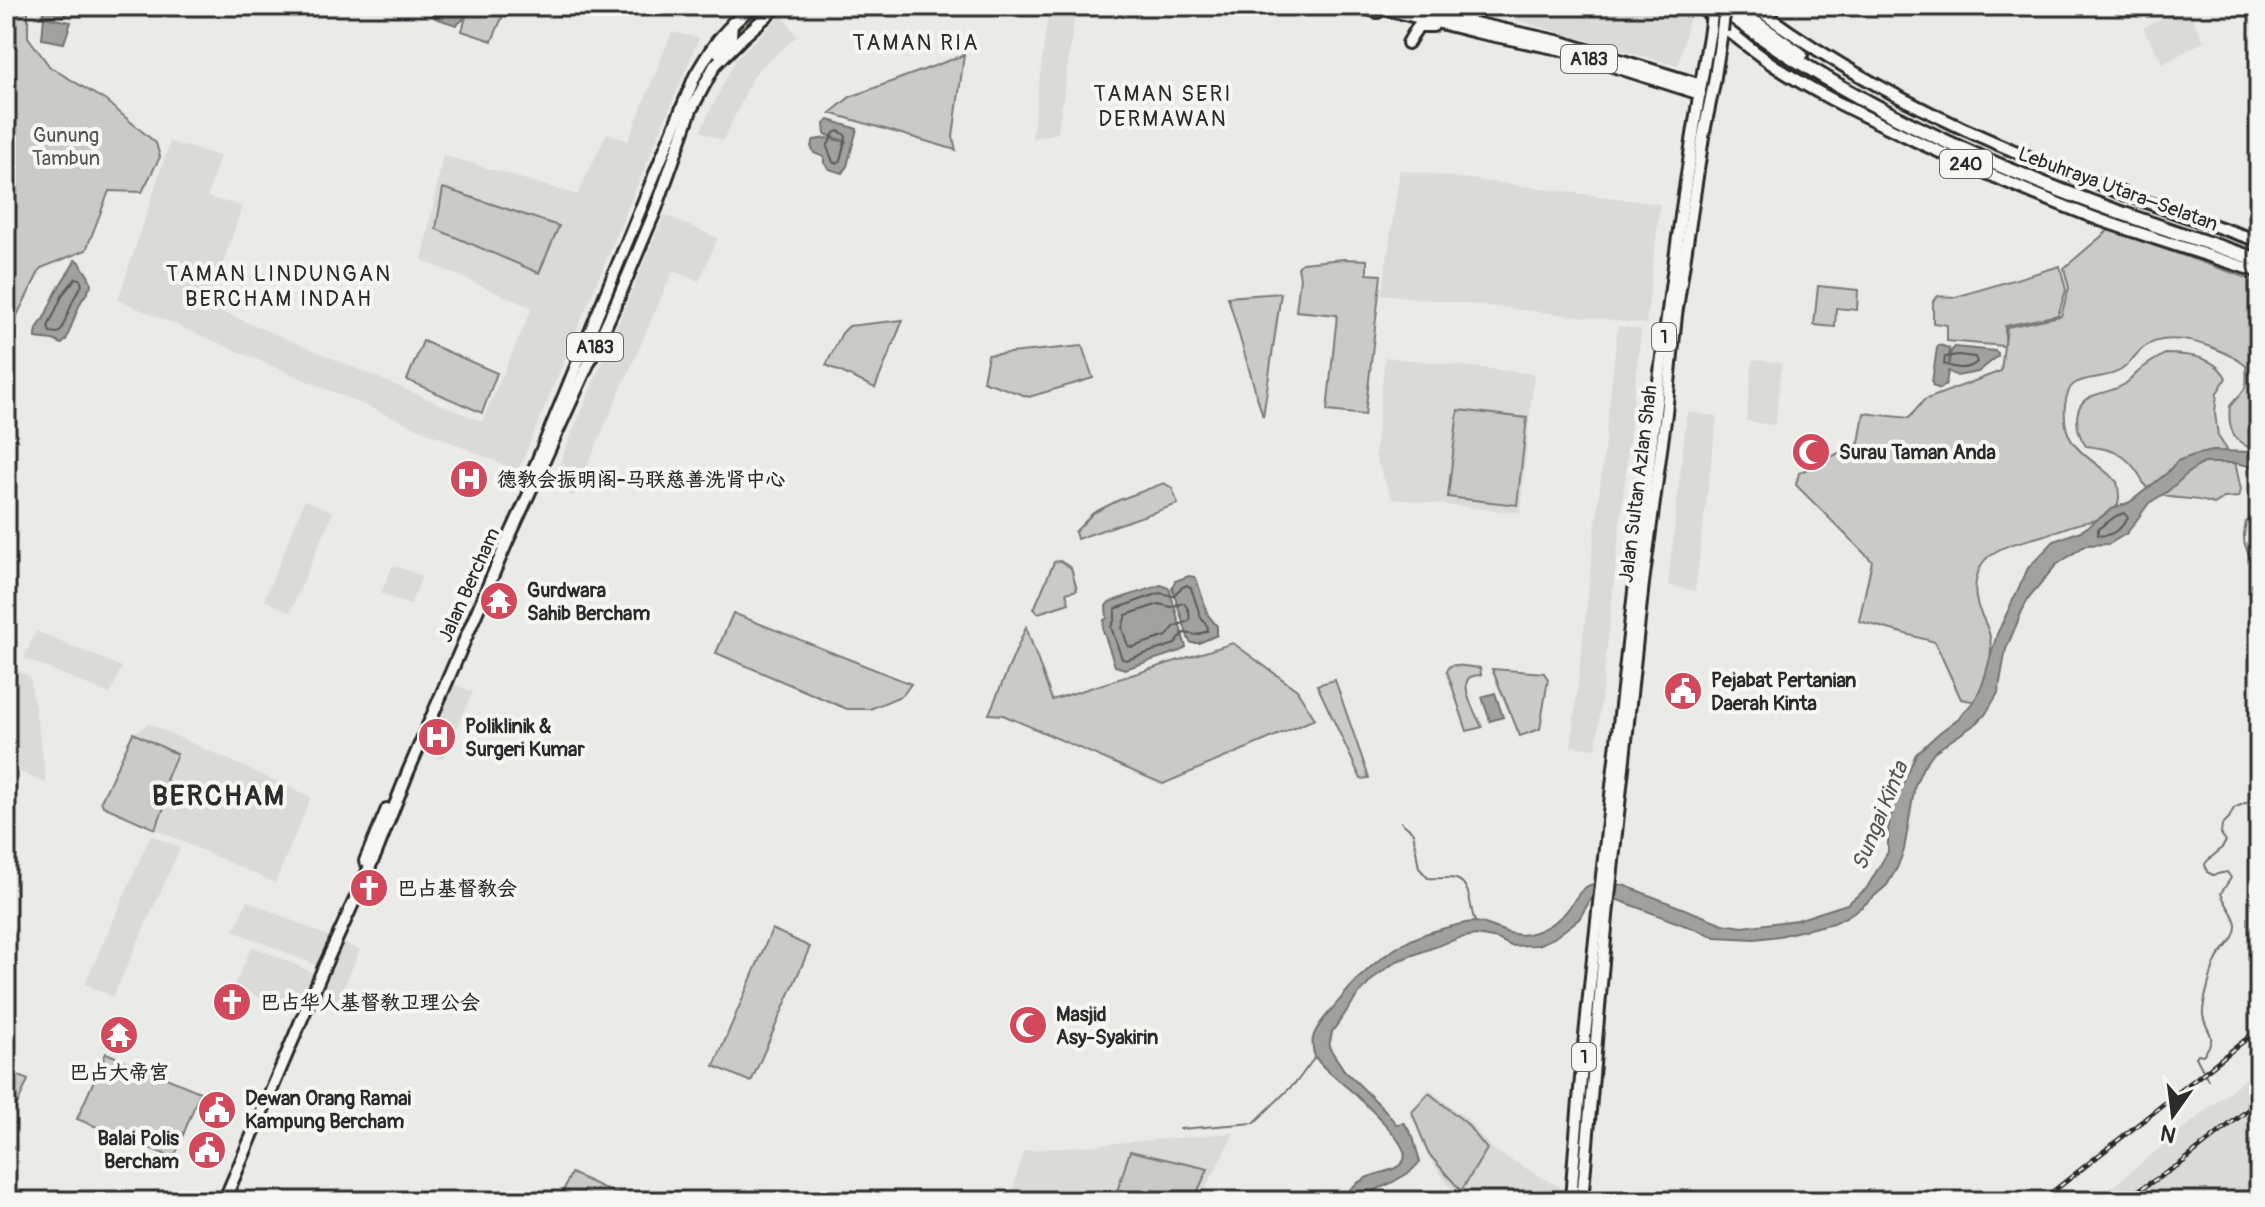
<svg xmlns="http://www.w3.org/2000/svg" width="2265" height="1207" viewBox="0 0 2265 1207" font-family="Pangolin,'LXGW WenKai TC',sans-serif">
<rect width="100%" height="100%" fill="#eaeae6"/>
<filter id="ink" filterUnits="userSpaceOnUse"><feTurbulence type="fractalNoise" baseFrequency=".0125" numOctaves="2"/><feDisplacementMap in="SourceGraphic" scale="16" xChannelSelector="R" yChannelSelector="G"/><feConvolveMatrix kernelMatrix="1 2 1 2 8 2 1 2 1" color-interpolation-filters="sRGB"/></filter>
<g filter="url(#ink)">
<g fill="#dadad6">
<polygon points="1049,6 1076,6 1058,133 1032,138"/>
<polygon points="1467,6 1677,6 1690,16 1678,66"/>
<polygon points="2186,6 2204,41 2163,64 2143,28"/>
<polygon points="782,15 797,36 755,73 723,141 700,131 736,59"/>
<polygon points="672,32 699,38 518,471 118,300 170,142 220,156 207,197 242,206 209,306 482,422 532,308 422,260 443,155 577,195 607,133 628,141"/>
<polygon points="1400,170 1660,204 1646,324 1382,294"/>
<polygon points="664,215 718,238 699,281 673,271 574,496 550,486"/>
<polygon points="1618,326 1641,329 1596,749 1571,746"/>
<polygon points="1385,357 1534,374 1520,513 1392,499 1375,456"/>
<polygon points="1753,360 1782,363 1775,425 1746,421"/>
<polygon points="1687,412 1717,416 1695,591 1668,585"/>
<polygon points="305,500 333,512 290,612 264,600"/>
<polygon points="393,565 422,576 410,605 381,593"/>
<polygon points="36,631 122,667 110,694 24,658"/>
<polygon points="6,666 30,676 47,784 6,766"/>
<polygon points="447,681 473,692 442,759 418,749"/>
<polygon points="149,724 311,797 275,883 103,806 101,801 133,733"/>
<polygon points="151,835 180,848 113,997 85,984"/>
<polygon points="247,901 360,950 336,1005 313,995 323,968 234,931"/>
<polygon points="252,946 312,972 294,1012 234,986"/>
<polygon points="2259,1067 2259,1201 2095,1201"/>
<polygon points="1429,1089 1467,1119 1492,1149 1565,1190 1563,1201 1459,1201 1427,1154 1409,1111"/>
<polygon points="1234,1133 1199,1201 1010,1201 1023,1151"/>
</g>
<g fill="#cacac7" stroke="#7a7a79" stroke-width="2">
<polygon points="6,6 28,6 28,37 50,67 106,101 156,143 160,157 142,192 109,191 86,250 41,268 6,337"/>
<polygon points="469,6 507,6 492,41 462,31"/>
<polygon points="964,55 953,137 956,150 830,113 850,97"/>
<polygon points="443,188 559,226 539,273 436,229"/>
<path d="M2109 230 2259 282V451C2235 445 2227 430 2230 406 2245 388 2248 392 2246 366 2223 347 2169 328 2143 348 2135 354 2130 365 2121 370 2108 379 2085 376 2074 384 2068 388 2066 398 2065 405 2061 451 2090 454 2117 482 2119 490 2121 504 2114 511 2103 521 2087 521 2074 525 2064 528 2054 532 2045 535 2026 541 2003 544 1988 557 1976 567 1973 588 1977 603 1980 615 1988 625 1990 637 1993 660 1987 683 1977 702L1961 699 1935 642 1859 621 1872 561 1796 485 1799 473 1859 443 1864 413 1909 418 1924 400 2001 371 2004 346 1947 341V325L1933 323V301L1938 296 1956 297 2060 266 2066 290 2058 315 2005 326V345L2007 327 2061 316 2069 288 2064 268Z"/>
<polygon points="1344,259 1367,260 1367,274 1381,275 1365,415 1327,411 1337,315 1296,311 1300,278 1298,267 1302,263"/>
<polygon points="1818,286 1858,290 1857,310 1836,308 1835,327 1814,325"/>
<polygon points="1281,293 1263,417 1228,297"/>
<polygon points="903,320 875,388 826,365 842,333 849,326"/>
<polygon points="423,341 497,373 482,413 407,380"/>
<polygon points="1082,346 1093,378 1029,397 983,381 988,355"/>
<path d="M2165 354C2187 354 2215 356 2226 378L2217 393 2215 413 2218 436 2235 462 2241 490 2239 497 2224 498 2214 504C2194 495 2170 502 2151 491 2144 488 2144 482 2140 476 2125 452 2112 449 2086 446 2076 433 2071 406 2090 397 2102 392 2114 391 2125 384 2132 379 2137 372 2144 367 2150 362 2158 358 2165 354Z"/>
<polygon points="1458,410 1527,418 1517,505 1448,497"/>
<polygon points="1164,483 1172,488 1178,504 1077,539 1075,532 1093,513 1119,500"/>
<polygon points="1060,561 1071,568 1077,590 1066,593 1069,603 1038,613 1034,609 1054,562"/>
<polygon points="733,613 911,684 903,695 870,709 847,709 716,653"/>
<polygon points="1026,627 1052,700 1233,643 1297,690 1315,719 1163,784 1003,715 989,714"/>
<path d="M1455 665 1480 668 1481 675C1478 675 1471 676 1469 678 1460 687 1477 717 1482 727L1467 731 1447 671 1450 666Z"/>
<polygon points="1492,669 1544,673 1548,679 1540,729 1520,736"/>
<polygon points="1335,680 1369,778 1361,779 1317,685"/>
<polygon points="133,733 177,754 166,780 170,783 165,794 169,796 155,829 103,806 101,801"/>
<polygon points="772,929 810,947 751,1082 714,1066"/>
<polygon points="106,1053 200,1092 174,1158 77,1119"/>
<polygon points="6,1069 28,1080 6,1130"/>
<polygon points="1429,1093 1466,1123 1487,1149 1461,1191 1428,1153 1412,1112"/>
<polygon points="1130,1151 1208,1169 1193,1201 1114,1201"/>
<polygon points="571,1173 621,1196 619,1201 559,1201"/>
</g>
<g fill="#a1a19e" stroke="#727270" stroke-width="2">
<polygon points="44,6 66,7 68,10 66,16 43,15"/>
<polygon points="432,6 467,6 463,20 456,25 435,18 432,14"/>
<polygon points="44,17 71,22 64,43 42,39"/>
<polygon points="829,120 857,129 847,166 842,173 829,169 824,163 824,157 814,153 811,146 814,140 827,138 847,142 825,134 824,124"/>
<path d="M75 260 80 262C82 270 92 277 91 285 90 290 83 297 81 302 75 314 71 328 66 340L62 344 53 340 36 338C35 327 42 323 46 314 50 305 53 297 58 289 63 278 71 271 75 260Z"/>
<polygon points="1939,345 1949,348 1949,364 1951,351 1955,347 1995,351 1998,353 1998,356 1978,372 1957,376 1948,371 1946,384 1940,389 1933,386 1932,382 1937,348"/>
<path d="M2212 451 2259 452V468L2235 463H2204L2189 472 2167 492 2149 503 2127 533 2109 544 2086 545 2056 565 2029 597 2022 611 2006 649 1998 693 1985 715 1977 723 1934 752 1923 767 1915 785 1904 850 1897 868 1887 885 1863 906 1846 917 1834 923 1779 936 1755 939 1715 937 1613 898 1592 897 1579 919 1554 938 1538 945 1511 946 1498 939 1476 935 1459 938 1397 961 1375 977 1358 995 1332 1032 1329 1047 1344 1070 1384 1109 1396 1124 1404 1123 1413 1137 1420 1162 1410 1172 1391 1183 1358 1198 1355 1201H1339C1347 1191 1354 1184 1366 1178 1377 1172 1398 1172 1404 1160 1405 1156 1405 1152 1403 1149 1398 1136 1370 1108 1359 1098 1349 1087 1321 1069 1315 1056 1313 1053 1312 1042 1313 1038 1316 1026 1329 1013 1337 1003 1366 967 1398 939 1445 928 1454 926 1465 922 1474 922 1493 923 1508 938 1527 934 1540 932 1555 923 1564 914 1574 904 1578 888 1593 884 1603 881 1614 884 1623 885L1723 924 1743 927 1797 920 1847 904 1866 889 1888 852V828L1893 806 1916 754 1939 733 1960 717 1975 700 1983 683 1997 634 2028 568 2054 541 2083 530 2112 509 2130 502 2167 473 2177 461 2194 455Z"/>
<polygon points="1189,576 1194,577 1197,581 1208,615 1217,626 1217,635 1199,643 1191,643 1189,640 1172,588 1175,581"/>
<polygon points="1161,585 1169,588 1186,647 1180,651 1125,669 1115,666 1103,630 1104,620 1107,618 1106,606 1109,602"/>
<polygon points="1495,693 1503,717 1490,721 1482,697"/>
</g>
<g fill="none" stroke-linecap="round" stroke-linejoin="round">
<g stroke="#5a5a59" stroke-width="2">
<polygon points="838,131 844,134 846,137 840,161 837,164 833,162 827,147 834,133"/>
<polygon points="76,278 80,279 82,285 74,298 61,331 58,333 50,332 48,327 63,294"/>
<path d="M1958 355 1975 357 1977 362C1968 371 1954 368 1944 364L1945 357Z"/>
<path d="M2124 513 2128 518C2122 528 2110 538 2098 535V529L2116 516Z"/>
<polygon points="1187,585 1191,588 1201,618 1208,627 1207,631 1197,635 1184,633 1175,644 1126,660 1122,659 1111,627 1115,619 1115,609 1160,593 1173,596 1181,588"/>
<path d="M1183 603C1188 606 1191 616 1189 621L1175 626 1167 636 1132 647 1128 646 1122 628 1126 615 1159 604 1171 607Z"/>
</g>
<g stroke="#727270" stroke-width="2">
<path d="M2259 514 2246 522C2241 546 2246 544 2253 565 2256 574 2254 581 2259 590"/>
<path d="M1401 822 1413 832 1419 868 1428 878C1437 879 1448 877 1456 879 1472 884 1469 909 1475 921"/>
<path d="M2208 1080 2196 1057 2198 1054 2203 1055C2220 1035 2206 1034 2203 1015 2202 1005 2212 969 2217 959 2223 948 2235 941 2236 927 2237 916 2224 904 2221 893L2231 878 2227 872 2213 875 2207 872 2205 864C2211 855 2221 853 2226 841L2221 834 2222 825 2229 818 2234 808 2257 798 2259 795"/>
<polyline points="1180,1129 1254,1123 1298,1080 1315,1057"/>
</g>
<defs>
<g id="major">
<polyline points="1359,6 1378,12"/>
<polyline points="1372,6 1476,32 1559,49 1700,94"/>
<polyline points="1415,6 1474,23 1561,42 1701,85"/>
<path d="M1699 6C1724 27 1748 48 1775 66 1818 95 1867 117 1914 140 1976 169 2039 197 2103 221 2155 239 2207 255 2259 272"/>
<path d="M1754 6C1904 119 2082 181 2259 241"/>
<polyline points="1408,43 1418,26 1433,26"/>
<polyline points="718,52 731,36 732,23"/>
<path d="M527 486 695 76C714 43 724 29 754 6"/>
<polyline points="365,861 387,809"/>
<polyline points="224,1201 324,967 376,853 408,772 507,542 618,299 656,209 691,110 715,65 743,37 778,6"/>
<path d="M1571 1201C1581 1056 1598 912 1614 768 1642 522 1668 275 1710 30"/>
<polyline points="1582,1201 1607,916 1643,583 1666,413 1676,315 1703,137 1714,83 1722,31"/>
</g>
<g id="highway">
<path d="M1718 6C1882 130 2066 197 2259 260"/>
<polyline points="1732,6 1801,55"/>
</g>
</defs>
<use href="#major" stroke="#2b2b2b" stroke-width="16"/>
<use href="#highway" stroke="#2b2b2b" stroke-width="18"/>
<use href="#major" stroke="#f6f6f2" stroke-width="10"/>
<use href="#highway" stroke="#f6f6f2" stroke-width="12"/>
<defs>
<g id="rail">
<polyline points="2041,1201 2259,1029"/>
<polyline points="2122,1201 2180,1164 2259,1101"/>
</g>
</defs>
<use href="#rail" stroke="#2b2b2b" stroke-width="5"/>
<use href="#rail" stroke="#f6f6f2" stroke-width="2" stroke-dasharray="6" stroke-linecap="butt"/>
<defs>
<g id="major-bridge">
<polyline points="1710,30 1713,6"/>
<polyline points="1722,31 1725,6"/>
</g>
</defs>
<use href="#major-bridge" stroke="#2b2b2b" stroke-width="16" stroke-linecap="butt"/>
<use href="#major-bridge" stroke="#f6f6f2" stroke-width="10"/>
</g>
</g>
<defs>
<symbol id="mosque-disc" viewBox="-11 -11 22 22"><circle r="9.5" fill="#d1495b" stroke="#f6f6f2"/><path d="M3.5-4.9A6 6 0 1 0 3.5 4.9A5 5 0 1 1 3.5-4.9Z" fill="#fff"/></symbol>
<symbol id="hospital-disc" viewBox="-11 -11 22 22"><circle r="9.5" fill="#d1495b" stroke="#f6f6f2"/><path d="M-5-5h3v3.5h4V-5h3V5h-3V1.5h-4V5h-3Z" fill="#fff"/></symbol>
<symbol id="temple-disc" viewBox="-11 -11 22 22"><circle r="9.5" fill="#d1495b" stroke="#f6f6f2"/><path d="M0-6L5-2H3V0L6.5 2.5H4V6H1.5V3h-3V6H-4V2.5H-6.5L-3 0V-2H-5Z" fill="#fff"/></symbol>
<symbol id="civic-disc" viewBox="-11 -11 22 22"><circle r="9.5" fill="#d1495b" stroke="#f6f6f2"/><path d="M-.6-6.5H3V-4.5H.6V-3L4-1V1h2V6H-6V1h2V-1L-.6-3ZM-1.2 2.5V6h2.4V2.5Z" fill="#fff"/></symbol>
<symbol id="church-disc" viewBox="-11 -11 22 22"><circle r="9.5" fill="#d1495b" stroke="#f6f6f2"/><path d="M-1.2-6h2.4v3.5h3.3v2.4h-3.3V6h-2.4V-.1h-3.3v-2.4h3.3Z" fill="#fff"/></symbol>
</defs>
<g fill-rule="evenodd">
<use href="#mosque-disc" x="1789" y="430" width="44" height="44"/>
<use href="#hospital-disc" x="447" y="457" width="44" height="44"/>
<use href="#temple-disc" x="477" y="579" width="44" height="44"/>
<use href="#civic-disc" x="1661" y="669" width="44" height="44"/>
<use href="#hospital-disc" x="415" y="715" width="44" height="44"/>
<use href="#church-disc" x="347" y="866" width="44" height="44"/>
<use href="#church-disc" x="210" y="980" width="44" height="44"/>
<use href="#mosque-disc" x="1006" y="1003" width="44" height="44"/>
<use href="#temple-disc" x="97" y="1013" width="44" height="44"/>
<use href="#civic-disc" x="195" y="1088" width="44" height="44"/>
<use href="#civic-disc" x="185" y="1128" width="44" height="44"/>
</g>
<g text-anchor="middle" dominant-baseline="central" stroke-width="8" stroke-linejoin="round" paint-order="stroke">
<g fill="#f6f6f2" stroke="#686867" stroke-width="2">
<rect x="1561" y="45" width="56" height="28" rx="6"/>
<rect x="1940" y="150" width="52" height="28" rx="6"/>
<rect x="1652" y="323" width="24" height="28" rx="6"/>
<rect x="567" y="333" width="56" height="28" rx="6"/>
<rect x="1572" y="1043" width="24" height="28" rx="6"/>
</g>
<g font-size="18" font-weight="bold" fill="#2b2b2b">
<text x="1589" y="59">A183</text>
<text x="1966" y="164">240</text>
<text x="1664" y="337">1</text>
<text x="595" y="347">A183</text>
<text x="1584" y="1057">1</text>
</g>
<g font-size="20" fill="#535352" stroke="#f6f6f2">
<text x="66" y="135">Gunung<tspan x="66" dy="23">Tambun</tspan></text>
</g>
<g font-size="20" fill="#2b2b2b" stroke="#f6f6f2">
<text transform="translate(2118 189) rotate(20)">Lebuhraya Utara–Selatan</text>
<text transform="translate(1638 484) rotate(-83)">Jalan Sultan Azlan Shah</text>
<text transform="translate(469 585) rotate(-66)">Jalan Bercham</text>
</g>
<g font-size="20" font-weight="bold" fill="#2b2b2b" stroke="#f6f6f2" text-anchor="start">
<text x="1839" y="452">Surau Taman Anda</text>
<text x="497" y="479">德教会振明阁-马联慈善洗肾中心</text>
<text x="527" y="590">Gurdwara<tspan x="527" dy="23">Sahib Bercham</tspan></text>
<text x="1711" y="680">Pejabat Pertanian<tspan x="1711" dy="23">Daerah Kinta</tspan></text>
<text x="465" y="726">Poliklinik &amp;<tspan x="465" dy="23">Surgeri Kumar</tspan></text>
<text x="397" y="888">巴占基督教会</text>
<text x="260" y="1002">巴占华人基督教卫理公会</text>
<text x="1056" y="1014">Masjid<tspan x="1056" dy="23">Asy-Syakirin</tspan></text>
<text x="119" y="1072" text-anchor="middle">巴占大帝宫</text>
<text x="245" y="1098">Dewan Orang Ramai<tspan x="245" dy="23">Kampung Bercham</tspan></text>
<text x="179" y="1138" text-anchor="end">Balai Polis<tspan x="179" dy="23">Bercham</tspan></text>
</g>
<g font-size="22" letter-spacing="2" fill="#2b2b2b" stroke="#f6f6f2">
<text x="916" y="43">TAMAN RIA</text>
<text x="1163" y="94">TAMAN SERI<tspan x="1163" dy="25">DERMAWAN</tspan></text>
<text x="279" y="274">TAMAN LINDUNGAN<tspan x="279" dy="25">BERCHAM INDAH</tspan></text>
</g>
<g font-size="22" font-style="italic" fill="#545453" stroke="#f6f6f2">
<text transform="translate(1880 816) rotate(-68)">Sungai Kinta</text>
</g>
<g font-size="28" font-weight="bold" letter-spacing="2" fill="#2b2b2b" stroke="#f6f6f2">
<text x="219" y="796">BERCHAM</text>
</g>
</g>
<rect width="2265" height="1207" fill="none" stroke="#f6f6f2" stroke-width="32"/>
<rect x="16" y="16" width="2233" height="1175" fill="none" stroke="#2b2b2b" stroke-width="3" filter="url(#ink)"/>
<g transform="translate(2173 1115) rotate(194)" stroke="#f6f6f2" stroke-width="6" paint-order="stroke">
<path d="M0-6L14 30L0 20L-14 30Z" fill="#2b2b2b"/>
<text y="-12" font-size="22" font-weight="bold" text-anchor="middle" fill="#2b2b2b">N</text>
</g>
</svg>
